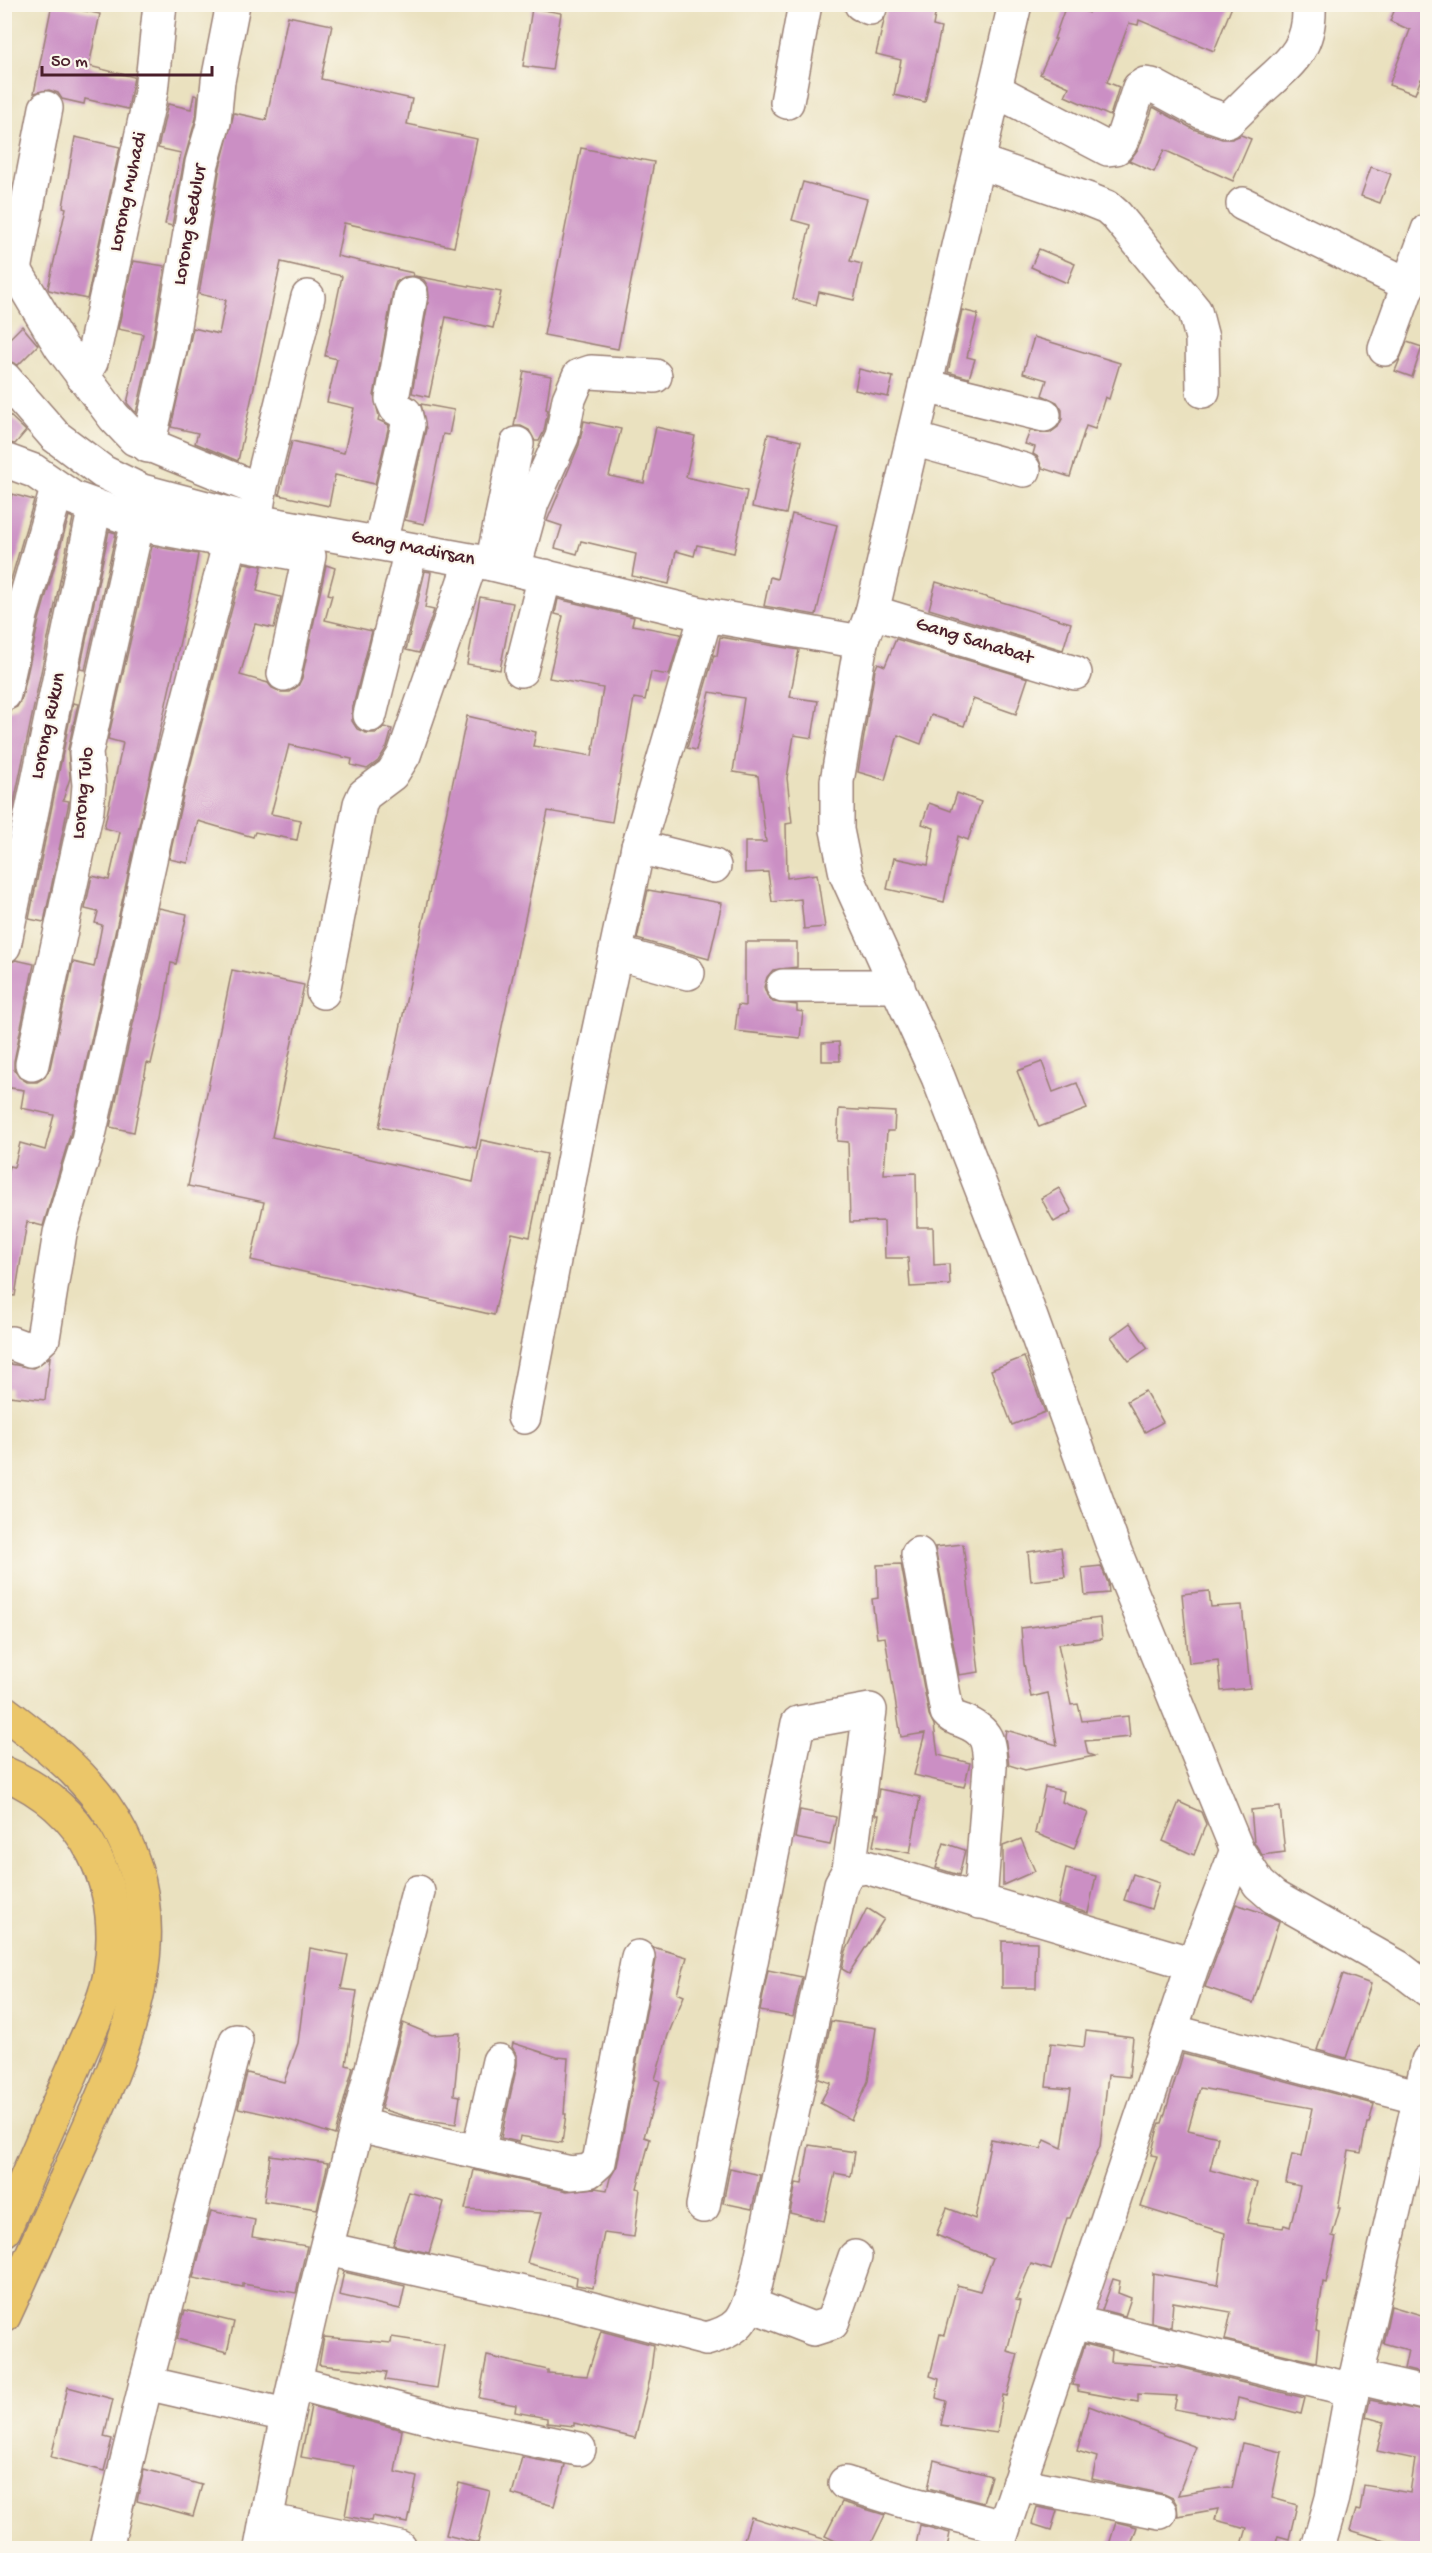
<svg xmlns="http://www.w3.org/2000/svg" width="1432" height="2553" viewBox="0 0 1432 2553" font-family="'Gochi Hand',sans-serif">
<rect width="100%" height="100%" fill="#fbf7ec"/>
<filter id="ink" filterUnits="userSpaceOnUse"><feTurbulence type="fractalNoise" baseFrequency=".0167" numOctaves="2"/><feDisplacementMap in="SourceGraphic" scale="12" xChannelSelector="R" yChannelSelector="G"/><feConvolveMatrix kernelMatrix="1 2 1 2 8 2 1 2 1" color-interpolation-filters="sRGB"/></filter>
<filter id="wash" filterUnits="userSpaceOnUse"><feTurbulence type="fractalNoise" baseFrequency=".008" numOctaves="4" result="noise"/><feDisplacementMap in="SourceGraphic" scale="24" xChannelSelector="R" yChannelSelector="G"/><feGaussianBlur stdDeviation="1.35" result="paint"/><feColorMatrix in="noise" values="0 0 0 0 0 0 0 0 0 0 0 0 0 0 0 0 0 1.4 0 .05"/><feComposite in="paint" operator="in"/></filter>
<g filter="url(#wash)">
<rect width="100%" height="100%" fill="#eae1bf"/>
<g id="blocks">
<g fill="#cb8fc4" fill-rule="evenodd">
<polygon points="52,4 100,14 89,66 134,77 128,109 85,99 84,104 62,99 58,93 49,90 34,93"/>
<polygon points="888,4 937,4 933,26 941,28 925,102 894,95 901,60 876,54"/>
<polygon points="1084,4 1233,4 1214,51 1139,20 1138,25 1129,23 1107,82 1119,87 1110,116 1065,96 1069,87 1040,74 1056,39 1054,39 1066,5 1090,13 1083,10"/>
<polygon points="1397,4 1428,4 1428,82 1421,79 1415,94 1389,85 1410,30 1390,21"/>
<polygon points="532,8 561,13 552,70 523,66"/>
<polygon points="288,16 332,25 321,79 412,99 407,124 477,139 454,247 344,223 337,256 413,273 414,276 404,277 396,282 393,291 374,396 379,416 378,420 389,425 375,484 335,475 329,506 279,495 292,441 344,453 354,408 327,402 337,359 325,356 342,276 281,262 238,461 195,443 198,433 171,427 193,328 219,334 226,300 199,294 220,167 234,113 266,120"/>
<polygon points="194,95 198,96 196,118 184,160 172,226 165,224 181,153 158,148 168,104 191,109"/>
<polygon points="1153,107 1193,129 1222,139 1232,139 1241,135 1251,139 1233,181 1164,150 1154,172 1129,161 1139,148"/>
<polygon points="75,137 120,147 87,299 49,290 48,288 66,208 63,207"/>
<polygon points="581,148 654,162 618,349 544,335"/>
<polygon points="1371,167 1391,174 1380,203 1361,196"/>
<polygon points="803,182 867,199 850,261 862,264 854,300 819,292 816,305 793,299 810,225 792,220"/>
<polygon points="1039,249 1075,264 1067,283 1031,267"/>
<polygon points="133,261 165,266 152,345 136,413 127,403 143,334 118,329"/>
<polygon points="415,276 501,292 493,328 446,317 429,397 412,393 429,297 428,287 424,280"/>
<polygon points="962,310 978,314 967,357 975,359 969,378 948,372"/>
<polygon points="22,326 38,345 18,365 4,359 4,344"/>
<polygon points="1034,337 1120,363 1109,399 1105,397 1095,429 1086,426 1070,477 1042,468 1038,457 1033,454 1035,447 1025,444 1030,431 1050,433 1058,427 1062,419 1062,410 1057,402 1042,395 1047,380 1023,373"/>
<polygon points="1407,342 1422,347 1412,377 1395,371"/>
<polygon points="859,369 893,377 888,397 855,390"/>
<polygon points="524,371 551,376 546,409 548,410 544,431 539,441 535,441 529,430 521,426 514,426"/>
<polygon points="421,404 454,410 449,435 443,434 424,524 405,520 426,429"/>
<polygon points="4,410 26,431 15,444 4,442"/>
<polygon points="584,421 621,429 609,476 644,483 656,427 695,436 686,477 747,491 734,553 697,545 694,556 676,551 669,584 632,576 636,554 581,541 577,554 555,548 562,526 547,521 579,445"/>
<polygon points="768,434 801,441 786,514 752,507"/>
<polygon points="12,494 34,500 4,604 4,523"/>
<polygon points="792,514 837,525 816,615 764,606 770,577 777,579"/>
<polygon points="69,516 73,518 4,851 4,717 6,712 17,707 22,698 39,620"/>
<polygon points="109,531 116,533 85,670 80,669"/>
<polygon points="152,546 198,554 191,592 70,1135 43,1226 27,1222 15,1296 4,1295 4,1187 9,1166 14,1167 20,1143 45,1150 54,1115 21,1108 24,1090 4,1087 4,969 6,964 16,960 34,964 14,1061 14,1069 19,1077 27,1082 37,1082 45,1077 50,1068 73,962 94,967 102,925 95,923 98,912 85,909 92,876 109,880 120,832 104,828 123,743 108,739"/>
<polygon points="244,563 262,566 257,591 281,597 274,628 255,624 240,675 268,683 272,688 281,692 290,692 298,686 302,678 326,565 335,568 328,594 332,595 325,620 372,631 352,710 352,721 357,729 366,733 376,733 384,727 392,729 387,747 378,761 367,769 351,765 352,759 289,745 271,814 301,820 297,840 255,832 253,837 198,821 188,863 169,859 187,778"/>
<polygon points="425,571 431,572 425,608 434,610 419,653 406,650"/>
<polygon points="936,582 1071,623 1063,650 929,609"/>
<polygon points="480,597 513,603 500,670 467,664"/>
<polygon points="558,599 634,617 632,625 681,634 669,675 651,672 645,700 634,698 612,822 548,811 476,1148 379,1127 467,716 536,732 533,746 592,756 603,688 549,678 563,616 555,614"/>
<polygon points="720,637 799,650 790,697 818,701 812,738 794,735 787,778 792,823 786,824 787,878 817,874 825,927 804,929 801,899 772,902 768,872 745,873 745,842 766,842 758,776 733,772 744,698 710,692 696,750 687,748 714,655 717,656"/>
<polygon points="896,639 1028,678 1016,714 973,699 964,726 931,715 921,744 898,735 885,780 858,772 875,670 878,663 885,666"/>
<polygon points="73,703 78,704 68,749 70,778 63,800 69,801 68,807 44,922 29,919"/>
<polygon points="957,793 981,802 968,840 958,836 944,902 887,889 894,858 928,865 934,828 922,824 929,803 951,811"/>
<polygon points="648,890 722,903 709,959 637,939"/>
<polygon points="159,908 187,914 176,964 171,963 162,1018 151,1064 147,1063 134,1132 110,1127"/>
<polygon points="745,942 797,942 797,967 773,970 767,977 764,987 767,995 773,1002 797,1005 797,1011 803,1012 800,1038 735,1031 738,1005 745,1006"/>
<polygon points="232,970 304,985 272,1137 473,1182 481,1140 547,1154 530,1237 512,1233 494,1315 251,1260 264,1202 188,1186"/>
<polygon points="839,1042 840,1061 822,1061 822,1043"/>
<polygon points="1042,1062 1053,1092 1077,1083 1087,1109 1039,1127 1017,1071"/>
<polygon points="839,1109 895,1112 894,1131 887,1131 884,1174 916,1173 917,1227 933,1227 934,1265 949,1264 950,1285 910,1287 908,1258 885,1258 884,1221 850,1222 848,1142 837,1141"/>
<polygon points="1059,1188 1072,1212 1054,1222 1041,1198"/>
<polygon points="1130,1323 1148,1348 1129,1361 1111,1337"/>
<polygon points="50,1357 45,1400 9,1396 10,1388 4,1388 4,1363 33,1368"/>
<polygon points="1024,1357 1045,1412 1012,1425 991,1370"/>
<polygon points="1145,1391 1163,1422 1145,1432 1127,1401"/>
<polygon points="963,1544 979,1672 959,1675 935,1547"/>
<polygon points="1061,1547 1065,1577 1031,1581 1028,1552"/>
<polygon points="901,1564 929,1715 934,1725 938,1755 970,1763 964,1787 914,1775 925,1733 901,1737 885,1637 877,1638 872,1599 878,1598 877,1565"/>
<polygon points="1101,1566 1108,1583 1109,1593 1085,1595 1082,1568"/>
<polygon points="1209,1591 1211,1607 1242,1605 1250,1688 1221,1691 1218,1660 1189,1663 1182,1594"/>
<polygon points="1100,1618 1102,1639 1058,1644 1071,1705 1078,1704 1082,1721 1128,1716 1130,1737 1085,1741 1088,1754 1094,1756 1025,1770 1009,1765 1005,1736 1006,1730 1057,1745 1048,1693 1031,1697 1024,1664 1021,1628"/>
<polygon points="1045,1787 1064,1791 1062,1802 1088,1813 1074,1849 1035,1833"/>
<polygon points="879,1789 920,1797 910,1853 873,1846 879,1815 875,1815"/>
<polygon points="1179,1802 1201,1812 1206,1824 1194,1855 1163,1841"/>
<polygon points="1280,1807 1285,1852 1262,1855 1254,1842 1251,1810"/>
<polygon points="800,1810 836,1817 830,1845 795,1838"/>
<polygon points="1021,1839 1035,1871 1003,1885 1003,1846"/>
<polygon points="944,1843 965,1850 959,1875 936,1868"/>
<polygon points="1066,1869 1096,1876 1088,1913 1058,1904"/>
<polygon points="1133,1874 1159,1883 1151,1909 1124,1900"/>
<polygon points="1236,1904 1266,1914 1279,1921 1253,2003 1205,1987"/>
<polygon points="867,1908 884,1919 849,1973 842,1969 846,1951"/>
<polygon points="1002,1941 1037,1942 1036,1988 1002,1988"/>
<polygon points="653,1947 687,1957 677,1993 684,1996 668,2035 655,2079 660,2081 644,2137 650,2139 637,2188 640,2189 634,2237 604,2233 593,2288 576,2285 577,2277 527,2263 541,2213 465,2209 474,2170 567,2191 595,2188 607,2190 610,2178 617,2166 656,1960"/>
<polygon points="310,1948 348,1955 341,1989 357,1991 346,2065 353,2067 335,2135 280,2117 238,2108 247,2073 284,2082 298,2043"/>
<polygon points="768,1970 802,1977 793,2017 760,2011"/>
<polygon points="1343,1974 1371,1984 1346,2058 1317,2050"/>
<polygon points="831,2021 876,2028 868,2081 851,2120 820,2103 831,2083 819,2079"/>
<polygon points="403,2023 432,2035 460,2033 454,2095 460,2096 456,2124 411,2118 381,2109"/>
<polygon points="1086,2031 1133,2037 1129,2077 1108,2075 1100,2146 1070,2218 1067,2218 1051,2270 1031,2264 1016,2300 1020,2301 1007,2351 1018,2354 1007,2396 1003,2395 997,2433 941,2425 946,2401 936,2398 939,2379 930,2376 940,2334 944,2335 957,2285 980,2291 993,2258 936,2235 947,2208 975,2219 991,2139 1041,2149 1045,2140 1062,2148 1071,2089 1046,2087 1051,2043 1084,2047"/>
<polygon points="513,2043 557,2057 568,2058 564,2114 566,2114 562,2143 520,2136 519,2142 501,2138 517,2065 517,2055 512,2047"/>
<path d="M1183 2054 1374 2104 1369 2123H1367L1361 2153 1349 2151 1338 2208H1340L1332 2236 1336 2237 1326 2283 1323 2282 1316 2331 1319 2332 1316 2362 1225 2340 1231 2312 1173 2302 1171 2327 1151 2322 1153 2273 1218 2285 1225 2233 1141 2207 1157 2156 1151 2155 1158 2128 1160 2123H1162ZM1200 2088 1312 2108 1302 2156 1292 2154 1286 2183 1300 2186 1290 2227 1284 2225 1283 2228 1247 2223 1257 2183 1210 2170 1218 2137 1188 2130Z"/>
<polygon points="809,2145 855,2152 851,2176 835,2173 824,2221 790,2213 796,2183 802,2184"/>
<polygon points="270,2155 328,2163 317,2209 264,2201"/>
<polygon points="730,2168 760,2175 752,2209 723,2203"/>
<polygon points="409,2192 444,2202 429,2253 393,2245"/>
<polygon points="211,2211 255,2220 252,2237 307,2246 296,2293 243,2284 243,2287 193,2278"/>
<polygon points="344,2272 405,2286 400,2309 339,2295"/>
<polygon points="1113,2279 1120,2281 1118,2293 1131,2298 1125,2316 1102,2310"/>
<polygon points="1391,2306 1428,2317 1428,2375 1404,2369 1408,2350 1383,2343"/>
<polygon points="185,2310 234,2322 227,2352 177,2339"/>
<polygon points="601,2331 654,2345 650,2379 635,2438 574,2423 574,2426 547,2423 547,2418 515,2412 516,2405 479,2398 487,2356 548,2370 548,2373 587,2376"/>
<polygon points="324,2337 391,2343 392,2337 444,2345 437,2388 385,2380 387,2372 319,2365"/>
<polygon points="1085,2344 1112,2351 1111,2362 1179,2367 1305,2398 1301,2414 1238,2398 1234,2420 1174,2409 1177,2396 1138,2394 1138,2402 1078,2391 1078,2386 1072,2385"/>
<polygon points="68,2387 113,2399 104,2437 112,2439 104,2471 51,2457"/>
<polygon points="1370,2400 1428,2412 1428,2548 1408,2548 1350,2530 1356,2510 1360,2511 1364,2485 1410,2493 1415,2459 1377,2451 1384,2422 1366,2417"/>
<polygon points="311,2406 402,2430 395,2472 417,2477 408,2523 372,2516 371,2521 345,2516 354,2466 301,2457"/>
<polygon points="1089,2406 1196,2447 1178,2495 1227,2487 1232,2488 1242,2443 1282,2452 1272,2498 1297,2505 1289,2539 1278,2536 1274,2548 1241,2548 1247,2528 1215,2520 1218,2509 1178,2516 1177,2505 1173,2498 1164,2494 1092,2479 1097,2457 1077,2451"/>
<polygon points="522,2457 565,2465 554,2506 512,2494"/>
<polygon points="934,2460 991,2476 983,2503 928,2488"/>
<polygon points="144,2469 202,2485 193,2516 137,2501"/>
<polygon points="459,2483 490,2491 478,2543 446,2535"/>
<polygon points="842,2502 885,2515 869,2548 850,2548 825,2536"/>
<polygon points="1037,2507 1057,2511 1051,2530 1032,2524"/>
<polygon points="751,2517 840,2544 839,2548 752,2548 742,2546"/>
<polygon points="1116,2522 1137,2527 1130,2548 1108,2548"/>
<polygon points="920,2525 950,2533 947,2548 916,2545"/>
</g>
</g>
</g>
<g filter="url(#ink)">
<use href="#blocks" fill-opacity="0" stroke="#9a8075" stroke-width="1.5"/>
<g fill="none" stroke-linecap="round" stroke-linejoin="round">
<defs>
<g id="minor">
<polyline points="861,4 870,8"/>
<polyline points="1015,4 872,612 861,642 837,781 837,830 846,874 938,1077 1020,1287 1114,1549 1237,1850 1259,1884 1274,1897 1398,1967 1428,1990"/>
<path d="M995 90 1108 149 1116 148 1121 142 1139 88 1145 84 1152 85 1202 112 1228 121C1240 110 1250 99 1262 88 1291 62 1311 48 1309 4"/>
<polyline points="787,102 805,4"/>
<polyline points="979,162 1087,199 1107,207 1116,215 1195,311 1202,338 1203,391"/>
<polyline points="1243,204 1409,285"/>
<polyline points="4,261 15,270 61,347 114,417 135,439 260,490 255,521"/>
<polyline points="15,270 46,108"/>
<polyline points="1385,349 1428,230"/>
<polyline points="82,376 91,362 94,352 151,92 160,4"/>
<polyline points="4,378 55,436 103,472 142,491 255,521 492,564 706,615 861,642"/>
<polyline points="925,386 1044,415"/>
<polyline points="913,439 1024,470"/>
<polyline points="148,446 170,349 202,163 214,122 218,81 233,4"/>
<polyline points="4,460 34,471 73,498 154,527 309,556 284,674"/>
<polyline points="260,490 308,297"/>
<polyline points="380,543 408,425 405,413 396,408 392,399 411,294"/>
<polyline points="492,564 517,444"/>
<polyline points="514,569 532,503 562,437 569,399 579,376 591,372 655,376"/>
<polyline points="872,612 1075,673"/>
<polyline points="521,670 545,576"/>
<polyline points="4,694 21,615 57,489"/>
<polyline points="370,715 411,550"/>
<polyline points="638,847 714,866"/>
<polyline points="4,946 95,506"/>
<polyline points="616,953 688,973"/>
<polyline points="783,986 898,986"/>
<polyline points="323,992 360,804 364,795 392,774 404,755 471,561"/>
<polyline points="32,1064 87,810 89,785 86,753 138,521"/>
<polyline points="4,1345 11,1343 30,1350 43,1338 60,1233 88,1140 169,774 230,541"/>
<polyline points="524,1417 591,1067 638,847 706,615"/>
<path d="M918 1554 947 1712C951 1717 956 1719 963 1721 988 1731 989 1741 990 1767L980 1902"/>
<polyline points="1171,2031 1420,2097"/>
<polyline points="358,2125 571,2173 589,2171 599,2162 638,1957"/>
<polyline points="478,2152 499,2061"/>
<polyline points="703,2206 798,1723 870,1710 849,1870"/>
<path d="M327 2249 573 2304 706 2339C744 2329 744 2317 756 2283L841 1884 849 1870 866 1867 1193 1964"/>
<polyline points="749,2304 813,2329 832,2323 855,2257"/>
<polyline points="1072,2322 1353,2390"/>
<polyline points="1355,2377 1428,2394"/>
<polyline points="146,2383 286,2415"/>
<polyline points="296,2383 454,2424 579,2449"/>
<polyline points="845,2483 906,2502 1003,2527"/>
<polyline points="1018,2484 1160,2512"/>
<polyline points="266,2520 400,2548"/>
<polyline points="106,2548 146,2383 236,2041"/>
<path d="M261 2548C301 2327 362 2109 418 1892"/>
<polyline points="997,2548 1193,1964 1237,1850"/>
<polyline points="1318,2548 1332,2498 1348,2411 1428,2061"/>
</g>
<g id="highway">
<path d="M4 1712C41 1740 77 1768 104 1805 185 1919 128 2042 77 2154 53 2208 29 2262 4 2316"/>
<path d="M4 1773C88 1808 124 1886 110 1973 106 2000 88 2033 78 2058 53 2115 29 2173 4 2230"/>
</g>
</defs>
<use href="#minor" stroke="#9a8075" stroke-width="36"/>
<use href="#highway" stroke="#9a8075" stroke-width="36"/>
<use href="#minor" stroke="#fff" stroke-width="33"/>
<use href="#highway" stroke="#ebc669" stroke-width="33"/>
</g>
</g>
<g text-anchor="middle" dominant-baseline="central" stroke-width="4.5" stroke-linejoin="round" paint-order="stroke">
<g font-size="20" fill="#4a1f2b" stroke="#fbf7ec">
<text transform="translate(129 192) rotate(-78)">Lorong Muhadi</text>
<text transform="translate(191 225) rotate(-80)">Lorong Sedulur</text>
<text transform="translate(413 549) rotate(11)">Gang Madirsan</text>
<text transform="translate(974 642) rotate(17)">Gang Sahabat</text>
<text transform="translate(49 726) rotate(-78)">Lorong Rukun</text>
<text transform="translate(84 793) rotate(-84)">Lorong Tulo</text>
</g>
</g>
<rect width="1432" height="2553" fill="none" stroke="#fbf7ec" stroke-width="24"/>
<path d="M42 66v9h170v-9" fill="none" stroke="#4a1f2b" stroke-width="3"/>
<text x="51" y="66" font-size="18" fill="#4a1f2b" stroke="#fbf7ec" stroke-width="4.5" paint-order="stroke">50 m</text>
</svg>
